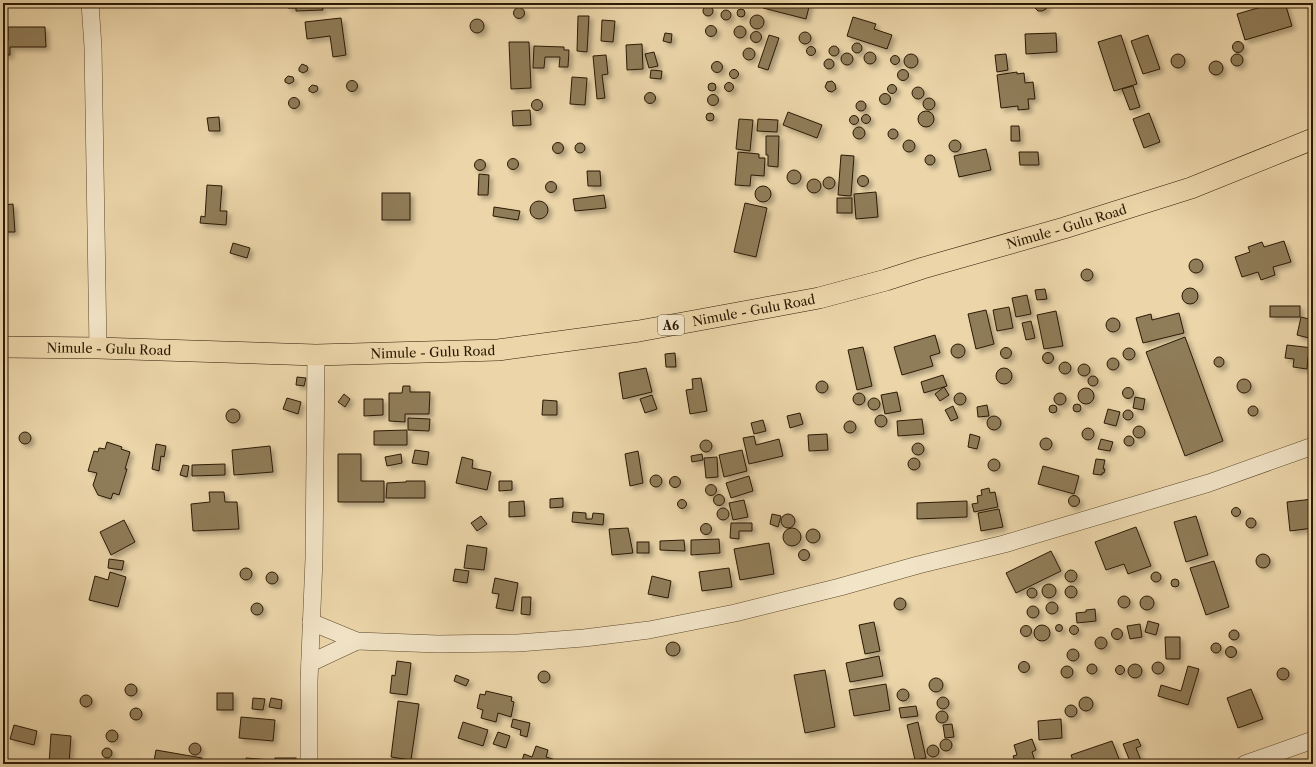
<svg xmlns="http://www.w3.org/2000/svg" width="1316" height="767" viewBox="0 0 1316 767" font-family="'Libre Caslon Text',serif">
<defs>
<filter id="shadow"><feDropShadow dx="3.5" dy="3.5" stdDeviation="2" flood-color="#0004"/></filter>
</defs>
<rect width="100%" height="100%" fill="#ebd5a9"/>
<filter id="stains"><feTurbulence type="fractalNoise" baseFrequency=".005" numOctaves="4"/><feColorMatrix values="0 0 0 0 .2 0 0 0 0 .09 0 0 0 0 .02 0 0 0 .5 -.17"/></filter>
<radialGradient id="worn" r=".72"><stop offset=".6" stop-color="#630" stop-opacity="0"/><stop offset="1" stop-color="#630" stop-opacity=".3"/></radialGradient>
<g fill="#8f7b59" stroke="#2c1a03" filter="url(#shadow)">
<polygon points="287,3 322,3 323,10 296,11 296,8 288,8"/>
<polygon points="325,3 345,3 345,5 325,7"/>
<polygon points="765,3 810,3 806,19 763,8"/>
<polygon points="1036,3 1046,3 1047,5 1046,9 1042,11 1038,11 1035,8"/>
<polygon points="1275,3 1285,3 1292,26 1245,40 1237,14"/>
<circle cx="708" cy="11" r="5"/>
<circle cx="519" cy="13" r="5.5"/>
<circle cx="741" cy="13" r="4"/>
<circle cx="726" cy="15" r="5"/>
<circle cx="757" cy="22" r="7"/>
<polygon points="578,16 589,16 587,52 577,51"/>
<polygon points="853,17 876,24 874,29 892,35 887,49 847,36"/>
<polygon points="341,18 346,55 333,57 330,36 307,39 305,22"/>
<circle cx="477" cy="26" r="7"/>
<polygon points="602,20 615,21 613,42 601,41"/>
<circle cx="711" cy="31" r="5.5"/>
<circle cx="740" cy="32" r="6"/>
<polygon points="8,27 45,27 46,47 10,47 10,55 3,55 3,40 8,40"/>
<circle cx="756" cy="37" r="5.5"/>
<circle cx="805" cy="38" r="6"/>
<polygon points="665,33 672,34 671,43 663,41"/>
<polygon points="1056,33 1057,52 1026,54 1025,34"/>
<polygon points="769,35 779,38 768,70 758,67"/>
<polygon points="1121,35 1137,84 1114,91 1098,42"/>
<polygon points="1148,35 1160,69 1143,74 1131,41"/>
<circle cx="1238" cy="47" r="5.5"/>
<polygon points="509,42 529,42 531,88 511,89"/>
<circle cx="857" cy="48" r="5"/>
<polygon points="642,44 643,69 627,70 626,45"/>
<circle cx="834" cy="51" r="5"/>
<polygon points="534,46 564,47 564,50 569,50 568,67 559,67 560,57 545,57 544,68 533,68"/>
<circle cx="811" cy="51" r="4.5"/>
<circle cx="749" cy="54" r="6"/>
<circle cx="870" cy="58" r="6"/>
<polygon points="654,52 658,66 649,68 645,54"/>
<circle cx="847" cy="59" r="6"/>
<circle cx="1237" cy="60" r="6"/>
<circle cx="911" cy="61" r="7"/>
<polygon points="1006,54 1008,70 997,72 995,55"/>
<circle cx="1178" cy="61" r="7"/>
<polygon points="606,55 608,74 602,75 605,98 597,99 593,56"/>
<circle cx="895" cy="60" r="4.5"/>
<circle cx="829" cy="64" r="5"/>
<circle cx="1216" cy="68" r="7"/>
<circle cx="717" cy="67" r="5.5"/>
<polygon points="302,64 307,66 308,68 307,71 303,73 299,71 299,68"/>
<circle cx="734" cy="74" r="4.5"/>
<circle cx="903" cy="75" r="5.5"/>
<polygon points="651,70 662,71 661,79 650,78"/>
<polygon points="1017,72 1017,74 1024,73 1025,83 1033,82 1035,99 1028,99 1029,109 1018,110 1018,106 1001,108 997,75"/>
<polygon points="288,76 293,77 294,80 293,82 289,84 285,82 285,79"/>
<polygon points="572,77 587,78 585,105 570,104"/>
<circle cx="352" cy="86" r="5.5"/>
<polygon points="832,81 835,84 836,89 832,92 828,91 825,87 827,82"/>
<circle cx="729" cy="87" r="4.5"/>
<circle cx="712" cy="87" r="4"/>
<circle cx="892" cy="89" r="4.5"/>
<polygon points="312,85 317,86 318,88 317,91 313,93 309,91 309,88"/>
<polygon points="1133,86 1140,107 1130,110 1122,89"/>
<circle cx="918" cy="93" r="6"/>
<circle cx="650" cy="98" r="5.5"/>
<circle cx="885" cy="99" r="5.5"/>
<circle cx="713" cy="100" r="5.5"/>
<circle cx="294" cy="103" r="5.5"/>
<circle cx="929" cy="104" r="6"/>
<circle cx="537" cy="105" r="5.5"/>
<circle cx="861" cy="106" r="5"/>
<polygon points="530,110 531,125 513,126 512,111"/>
<circle cx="926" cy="119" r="8"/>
<polygon points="788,112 822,125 817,138 783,125"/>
<circle cx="710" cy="117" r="4"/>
<polygon points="1149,113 1160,142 1144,148 1133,119"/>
<circle cx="866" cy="119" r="4.5"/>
<circle cx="854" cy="120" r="4.5"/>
<polygon points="219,117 220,131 209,131 207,118"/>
<polygon points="739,119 753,120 750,151 736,149"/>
<polygon points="758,119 778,120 777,132 757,131"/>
<polygon points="1011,126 1019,126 1020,141 1011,141"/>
<circle cx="859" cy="133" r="6"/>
<circle cx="893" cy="134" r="5"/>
<polygon points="766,136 779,136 778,167 768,166 768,155 766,155"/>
<circle cx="955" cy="146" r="6"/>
<circle cx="909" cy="146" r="6"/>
<circle cx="558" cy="148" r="5.5"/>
<circle cx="580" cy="148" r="5"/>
<polygon points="986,149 991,170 959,177 954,156"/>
<polygon points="738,152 759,154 759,158 765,158 764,176 751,175 750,186 735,185"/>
<polygon points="1019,152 1038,152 1039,165 1020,165"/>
<circle cx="930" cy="160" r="5"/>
<polygon points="841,155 854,156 851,196 838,195"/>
<circle cx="513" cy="164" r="5.5"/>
<circle cx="480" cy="165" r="5.5"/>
<circle cx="794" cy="177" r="7"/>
<polygon points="587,171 600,171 601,186 588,186"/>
<polygon points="479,174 489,175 488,195 478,195"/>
<circle cx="863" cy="181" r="5.5"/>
<circle cx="829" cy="183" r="6"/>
<circle cx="814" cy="186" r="7"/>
<circle cx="551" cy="187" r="5.5"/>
<polygon points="207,185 222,186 220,211 227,211 226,225 200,223 201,216 205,217"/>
<circle cx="763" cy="194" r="8"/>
<polygon points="876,192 878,217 856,219 854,194"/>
<rect x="382" y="193" width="28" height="27"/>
<polygon points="604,195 606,208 575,211 573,199"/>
<rect x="837" y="198" width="15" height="15"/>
<circle cx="539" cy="210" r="9"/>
<polygon points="745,203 767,208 756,257 734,252"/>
<polygon points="13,204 15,232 3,232 3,205"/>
<polygon points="494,207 520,211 518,220 493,216"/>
<polygon points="1313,221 1313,236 1309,229 1310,222"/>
<polygon points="1284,241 1291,262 1273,267 1275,275 1261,280 1258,272 1242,277 1235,257 1250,252 1248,247 1262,242 1264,247"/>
<polygon points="233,243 250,248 247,258 230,253"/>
<circle cx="1196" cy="266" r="7"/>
<circle cx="1087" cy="275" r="6"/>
<circle cx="1190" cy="296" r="8"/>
<polygon points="1045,289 1047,299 1037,300 1035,290"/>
<polygon points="1027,295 1031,314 1016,317 1012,298"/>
<rect x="1270" y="306" width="30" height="11"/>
<polygon points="1009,307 1013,328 997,331 993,310"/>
<polygon points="986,310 994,344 976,349 968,314"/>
<polygon points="1056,311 1063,346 1044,349 1037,315"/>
<polygon points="1179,313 1184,333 1143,343 1136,318 1151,314 1152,320"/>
<polygon points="1301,317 1313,320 1313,339 1297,335"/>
<circle cx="1113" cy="325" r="7"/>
<polygon points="1031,321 1035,338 1026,340 1022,323"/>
<polygon points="935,335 940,353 930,356 933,366 902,375 894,347"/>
<polygon points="1185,337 1223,441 1185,456 1146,352"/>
<circle cx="958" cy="351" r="7"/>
<polygon points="1287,345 1313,348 1313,358 1308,357 1307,369 1293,367 1294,359 1285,358"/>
<polygon points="863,347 872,386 857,390 848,350"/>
<circle cx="1006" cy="353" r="5.5"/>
<circle cx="1129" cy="354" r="6"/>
<circle cx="1048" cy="358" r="5.5"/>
<polygon points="675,353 676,367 666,367 665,354"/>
<circle cx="1219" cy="362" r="5"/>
<circle cx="1113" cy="364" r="6"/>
<circle cx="1065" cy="368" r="6"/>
<circle cx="1084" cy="370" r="6"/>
<circle cx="1004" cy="376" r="8"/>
<polygon points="646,368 652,392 623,399 619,373"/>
<polygon points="943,375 947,386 924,393 921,382"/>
<circle cx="1093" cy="381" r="5"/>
<polygon points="297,377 306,378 304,386 296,385"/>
<polygon points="701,378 707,411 690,414 686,390 693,389 692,379"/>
<circle cx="1244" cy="386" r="7"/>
<circle cx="822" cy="387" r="6"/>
<polygon points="403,386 410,386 410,392 430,392 429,414 405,414 405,422 389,421 389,393 402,393"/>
<polygon points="944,387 949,395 940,401 935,394"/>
<circle cx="1128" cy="393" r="5.5"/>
<circle cx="1086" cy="396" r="8"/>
<polygon points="897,392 901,411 885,414 881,395"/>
<circle cx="859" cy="399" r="6"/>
<circle cx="960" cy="399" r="6"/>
<circle cx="1060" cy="399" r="6"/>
<polygon points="344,394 350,399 345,407 338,402"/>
<polygon points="652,395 657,409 645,413 640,399"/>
<polygon points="1135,397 1145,399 1143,410 1133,408"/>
<polygon points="287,398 301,402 298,414 283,409"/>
<circle cx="874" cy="404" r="6"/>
<polygon points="364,399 383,399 383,415 364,416"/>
<polygon points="543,400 557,401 557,415 542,415"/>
<circle cx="1077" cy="408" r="4"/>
<circle cx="1053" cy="409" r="4"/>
<polygon points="987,405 989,416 978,417 977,407"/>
<circle cx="1253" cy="411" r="5"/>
<polygon points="953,406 958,418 951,421 945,410"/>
<polygon points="1108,409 1120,412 1116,426 1104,423"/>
<circle cx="233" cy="416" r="7"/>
<circle cx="1128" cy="415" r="5"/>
<polygon points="800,413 803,424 790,428 787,416"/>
<circle cx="881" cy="421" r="6"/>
<circle cx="994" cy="423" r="7"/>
<polygon points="408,418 430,419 429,431 408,430"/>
<polygon points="922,419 924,434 898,436 897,421"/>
<polygon points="763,420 766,431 754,434 751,423"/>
<circle cx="850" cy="427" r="6"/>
<circle cx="1139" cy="432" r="6"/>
<circle cx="1088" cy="434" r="6"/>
<polygon points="407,430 407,445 374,445 374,431"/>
<circle cx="25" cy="438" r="6"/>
<polygon points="827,434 828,450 809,451 808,435"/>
<polygon points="970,434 980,437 977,449 968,447"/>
<circle cx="1129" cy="441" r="5"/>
<polygon points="754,436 756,445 779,439 783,456 749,464 743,438"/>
<circle cx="1046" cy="444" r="6"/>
<polygon points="1101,439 1113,442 1110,451 1098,449"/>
<circle cx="706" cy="446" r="6"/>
<polygon points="107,442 122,447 121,449 130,452 125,469 127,469 119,495 113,493 111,499 98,495 93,485 97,473 88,471 94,451 98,452 99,448 105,449"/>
<circle cx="918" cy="449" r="6"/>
<polygon points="156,444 166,446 164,457 161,456 159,471 152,469"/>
<polygon points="270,446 273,472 234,475 232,450"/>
<polygon points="415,450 429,452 427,465 412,463"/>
<polygon points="742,450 747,471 724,477 719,455"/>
<polygon points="638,451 643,483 630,486 625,454"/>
<polygon points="338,454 361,454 361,481 384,481 384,502 338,502"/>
<polygon points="401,454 402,463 387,466 385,457"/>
<polygon points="702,454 703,460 692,462 691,456"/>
<polygon points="462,457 473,460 472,468 491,472 487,490 456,483"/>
<polygon points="717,457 718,477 706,478 704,458"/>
<circle cx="914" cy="464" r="6"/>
<circle cx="994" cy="465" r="6"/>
<polygon points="1096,459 1105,460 1103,469 1105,469 1104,473 1102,473 1102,475 1093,474"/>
<polygon points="225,464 225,475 192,476 192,465"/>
<polygon points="183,465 189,466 187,477 180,475"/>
<polygon points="1043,466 1079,476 1074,494 1038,484"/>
<circle cx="656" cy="481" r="6"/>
<polygon points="749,476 753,491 731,498 726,483"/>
<circle cx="675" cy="482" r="5.5"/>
<polygon points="406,481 425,481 425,498 386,498 387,483 406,482"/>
<polygon points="499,481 512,481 512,490 499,491"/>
<circle cx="711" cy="490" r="5.5"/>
<polygon points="989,488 990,493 995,492 998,507 974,512 972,504 978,503 977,496 982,495 981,490"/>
<polygon points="209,492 224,492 225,502 237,502 239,529 193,531 191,504 210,502"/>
<circle cx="719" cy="500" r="5.5"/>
<circle cx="1074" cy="501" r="5.5"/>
<polygon points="563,498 563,507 550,508 550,499"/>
<polygon points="1313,499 1313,528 1290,531 1287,502"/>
<circle cx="682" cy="504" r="4.5"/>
<polygon points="744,500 748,517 733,520 729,503"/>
<polygon points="524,501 525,516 509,517 509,502"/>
<polygon points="967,501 967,517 917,519 917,503"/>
<circle cx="1236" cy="512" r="4.5"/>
<circle cx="723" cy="514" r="6"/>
<polygon points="999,509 1003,527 981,531 978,513"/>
<polygon points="573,512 586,513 586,519 592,519 593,513 604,514 603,525 572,522"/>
<polygon points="772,514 781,516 778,527 770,524"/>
<circle cx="788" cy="521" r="7"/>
<polygon points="481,516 487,524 477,531 471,523"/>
<polygon points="1196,516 1208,555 1186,562 1174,522"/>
<circle cx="1251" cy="523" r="5"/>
<polygon points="124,520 135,542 111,555 100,532"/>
<polygon points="731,523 752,523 752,531 739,531 739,539 730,538"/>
<circle cx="706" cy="529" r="5.5"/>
<polygon points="1136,527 1151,566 1128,574 1124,564 1106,570 1095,542"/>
<circle cx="792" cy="537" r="9"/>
<polygon points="628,528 633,553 612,555 609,529"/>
<circle cx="813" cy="536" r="7"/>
<polygon points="719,539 720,553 691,555 691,540"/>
<polygon points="684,540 685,551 660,550 660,541"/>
<rect x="637" y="542" width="12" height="11"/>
<polygon points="769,543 774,574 740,580 734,549"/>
<polygon points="467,545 487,548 484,570 464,568"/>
<circle cx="804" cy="555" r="5.5"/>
<polygon points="1051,551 1061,571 1016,593 1006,573"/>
<circle cx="1263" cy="561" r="7"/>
<polygon points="109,559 124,561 122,570 108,568"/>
<polygon points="1214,561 1229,607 1206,615 1190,568"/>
<circle cx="246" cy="574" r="6"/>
<polygon points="729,568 732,587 702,591 699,572"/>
<polygon points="455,569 469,571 467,583 453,581"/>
<circle cx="1071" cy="576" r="6"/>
<circle cx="272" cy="578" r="6"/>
<circle cx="1156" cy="577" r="5"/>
<polygon points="110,572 126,577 118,607 89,600 95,576 108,580"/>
<polygon points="652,576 671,581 668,598 648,594"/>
<polygon points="495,578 518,583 513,611 496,608 499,594 492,593"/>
<circle cx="1175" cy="583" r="4"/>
<circle cx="1049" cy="591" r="7"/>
<circle cx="1071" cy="592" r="6"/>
<circle cx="1032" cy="593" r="5"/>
<circle cx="1147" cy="603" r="7"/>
<circle cx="1124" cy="602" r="6"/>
<polygon points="522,597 531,597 530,615 521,614"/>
<circle cx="900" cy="604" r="6"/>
<circle cx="1052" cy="608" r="6"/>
<circle cx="257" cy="609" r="6"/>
<circle cx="1033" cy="612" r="6"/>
<polygon points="1095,609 1096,621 1077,623 1076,613 1086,612 1086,610"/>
<polygon points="1148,621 1159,624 1156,635 1145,632"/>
<polygon points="874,622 880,651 865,654 859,625"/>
<polygon points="1140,624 1142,637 1130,639 1127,626"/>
<circle cx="1059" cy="628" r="3.5"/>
<circle cx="1042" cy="633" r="8"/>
<circle cx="1026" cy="631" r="5.5"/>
<circle cx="1074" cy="630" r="4.5"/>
<circle cx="1117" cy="634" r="5.5"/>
<circle cx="1234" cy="635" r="5"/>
<circle cx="1101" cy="643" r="6"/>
<polygon points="1165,637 1180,637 1180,659 1166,659"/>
<circle cx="673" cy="649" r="7"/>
<circle cx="1216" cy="648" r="5"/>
<circle cx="1231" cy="652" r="5.5"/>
<circle cx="1073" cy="655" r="6"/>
<polygon points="879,656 883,676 850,682 846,663"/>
<polygon points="397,661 411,663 407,695 390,693 392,675 395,676"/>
<circle cx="1158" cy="668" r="6"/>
<circle cx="1024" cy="667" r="5.5"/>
<circle cx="1092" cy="669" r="5"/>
<circle cx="1135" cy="671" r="7"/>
<circle cx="1120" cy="670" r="4.5"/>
<circle cx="1067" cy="672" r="6"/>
<polygon points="1188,666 1199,669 1188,705 1158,696 1161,685 1181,691"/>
<circle cx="1283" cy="674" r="6"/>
<polygon points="825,670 835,727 805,733 794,675"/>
<circle cx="544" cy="677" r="6"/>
<polygon points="456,675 469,680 466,686 454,681"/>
<circle cx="936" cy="685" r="7"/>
<circle cx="131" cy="690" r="6"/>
<polygon points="886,684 890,710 854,716 849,690"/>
<polygon points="1251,689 1263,719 1238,728 1227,698"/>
<circle cx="903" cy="695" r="6"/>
<polygon points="486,691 512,697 511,701 514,702 511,717 498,713 496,722 481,718 483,710 477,708 480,694 485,695"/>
<rect x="217" y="693" width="16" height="17"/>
<circle cx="86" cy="701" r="6"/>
<circle cx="943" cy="703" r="6"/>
<circle cx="1086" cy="704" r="7"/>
<polygon points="253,698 265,699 263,710 252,709"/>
<polygon points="271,698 282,700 281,709 269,707"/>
<polygon points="398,701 419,704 411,760 391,757"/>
<circle cx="1071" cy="711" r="6"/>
<polygon points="916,706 918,716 901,718 899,708"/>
<circle cx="136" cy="714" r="6"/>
<circle cx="942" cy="717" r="6"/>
<polygon points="241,717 275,720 273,741 239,738"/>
<polygon points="513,719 530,723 527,737 520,735 521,730 511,727"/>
<polygon points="1061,719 1062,738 1039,740 1038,721"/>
<polygon points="463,722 488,730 483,746 458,738"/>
<polygon points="918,722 926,758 915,760 907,725"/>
<polygon points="952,724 954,737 945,738 943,725"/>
<polygon points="14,725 37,731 34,745 10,739"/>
<circle cx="112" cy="736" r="6"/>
<polygon points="498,732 510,736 506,748 493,744"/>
<polygon points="51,734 71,736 69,764 49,764"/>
<polygon points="1032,739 1036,750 1032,752 1036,764 1016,764 1013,756 1017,755 1014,745"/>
<polygon points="1138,739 1141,746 1136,748 1142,763 1131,764 1123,744"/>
<circle cx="946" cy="745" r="6"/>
<polygon points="1112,741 1121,764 1069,764 1068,762 1073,761 1071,755"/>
<circle cx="195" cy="749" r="6"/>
<circle cx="933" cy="751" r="6"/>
<polygon points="536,746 548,750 546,757 568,764 521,764 524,754 532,757"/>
<circle cx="107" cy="753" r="5"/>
<polygon points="156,750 202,758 201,764 159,764 159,762 154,761"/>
<polygon points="246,758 271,760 271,764 246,764"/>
<rect x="275" y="758" width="21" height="6"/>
<polygon points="891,760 895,764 884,764 886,761"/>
</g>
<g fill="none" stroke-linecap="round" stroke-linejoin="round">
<defs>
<g id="minor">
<polyline points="90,3 93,47 98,348"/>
<polyline points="311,622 357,641 438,644 518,643 584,638 649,630 735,613 840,587 918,565 1004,544 1209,483 1313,446"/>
<polyline points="310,663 357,641"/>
<polyline points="309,764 309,681 314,559 316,355"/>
<polyline points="1245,764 1313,740"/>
</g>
<g id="major">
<path id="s1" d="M3 347 98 348 316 355 498 350 639 331 819 298 886 280 923 268 1064 228 1191 188 1313 139"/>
</g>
</defs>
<use href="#minor" stroke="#5c492c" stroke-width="18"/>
<use href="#major" stroke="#2c1a03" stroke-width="22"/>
<use href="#minor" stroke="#f2e4c7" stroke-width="17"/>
<use href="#major" stroke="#ebd5a9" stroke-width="21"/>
</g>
<g text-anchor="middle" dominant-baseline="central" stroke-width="3" stroke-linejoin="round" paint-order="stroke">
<rect fill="#f2e4c7" stroke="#67573e" stroke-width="1" x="658" y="315" width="26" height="20" rx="3"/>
<g font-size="12" font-weight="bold" fill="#2c1a03">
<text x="671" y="325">A6</text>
</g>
<g font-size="13" fill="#2c1a03" stroke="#f2e4c7">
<text stroke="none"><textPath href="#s1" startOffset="1078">Nimule - Gulu Road</textPath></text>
<text stroke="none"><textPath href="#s1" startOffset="754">Nimule - Gulu Road</textPath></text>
<text stroke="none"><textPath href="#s1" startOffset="106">Nimule - Gulu Road</textPath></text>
<text stroke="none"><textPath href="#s1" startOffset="430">Nimule - Gulu Road</textPath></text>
</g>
</g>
<rect width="1316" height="767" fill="none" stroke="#ebd5a9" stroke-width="16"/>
<rect x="4" y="4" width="1308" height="759" fill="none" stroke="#2c1a03" stroke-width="2"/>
<rect x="8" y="8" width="1300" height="751" fill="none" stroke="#2c1a03"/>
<rect width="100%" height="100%" filter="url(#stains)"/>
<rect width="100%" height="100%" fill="url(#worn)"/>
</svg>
